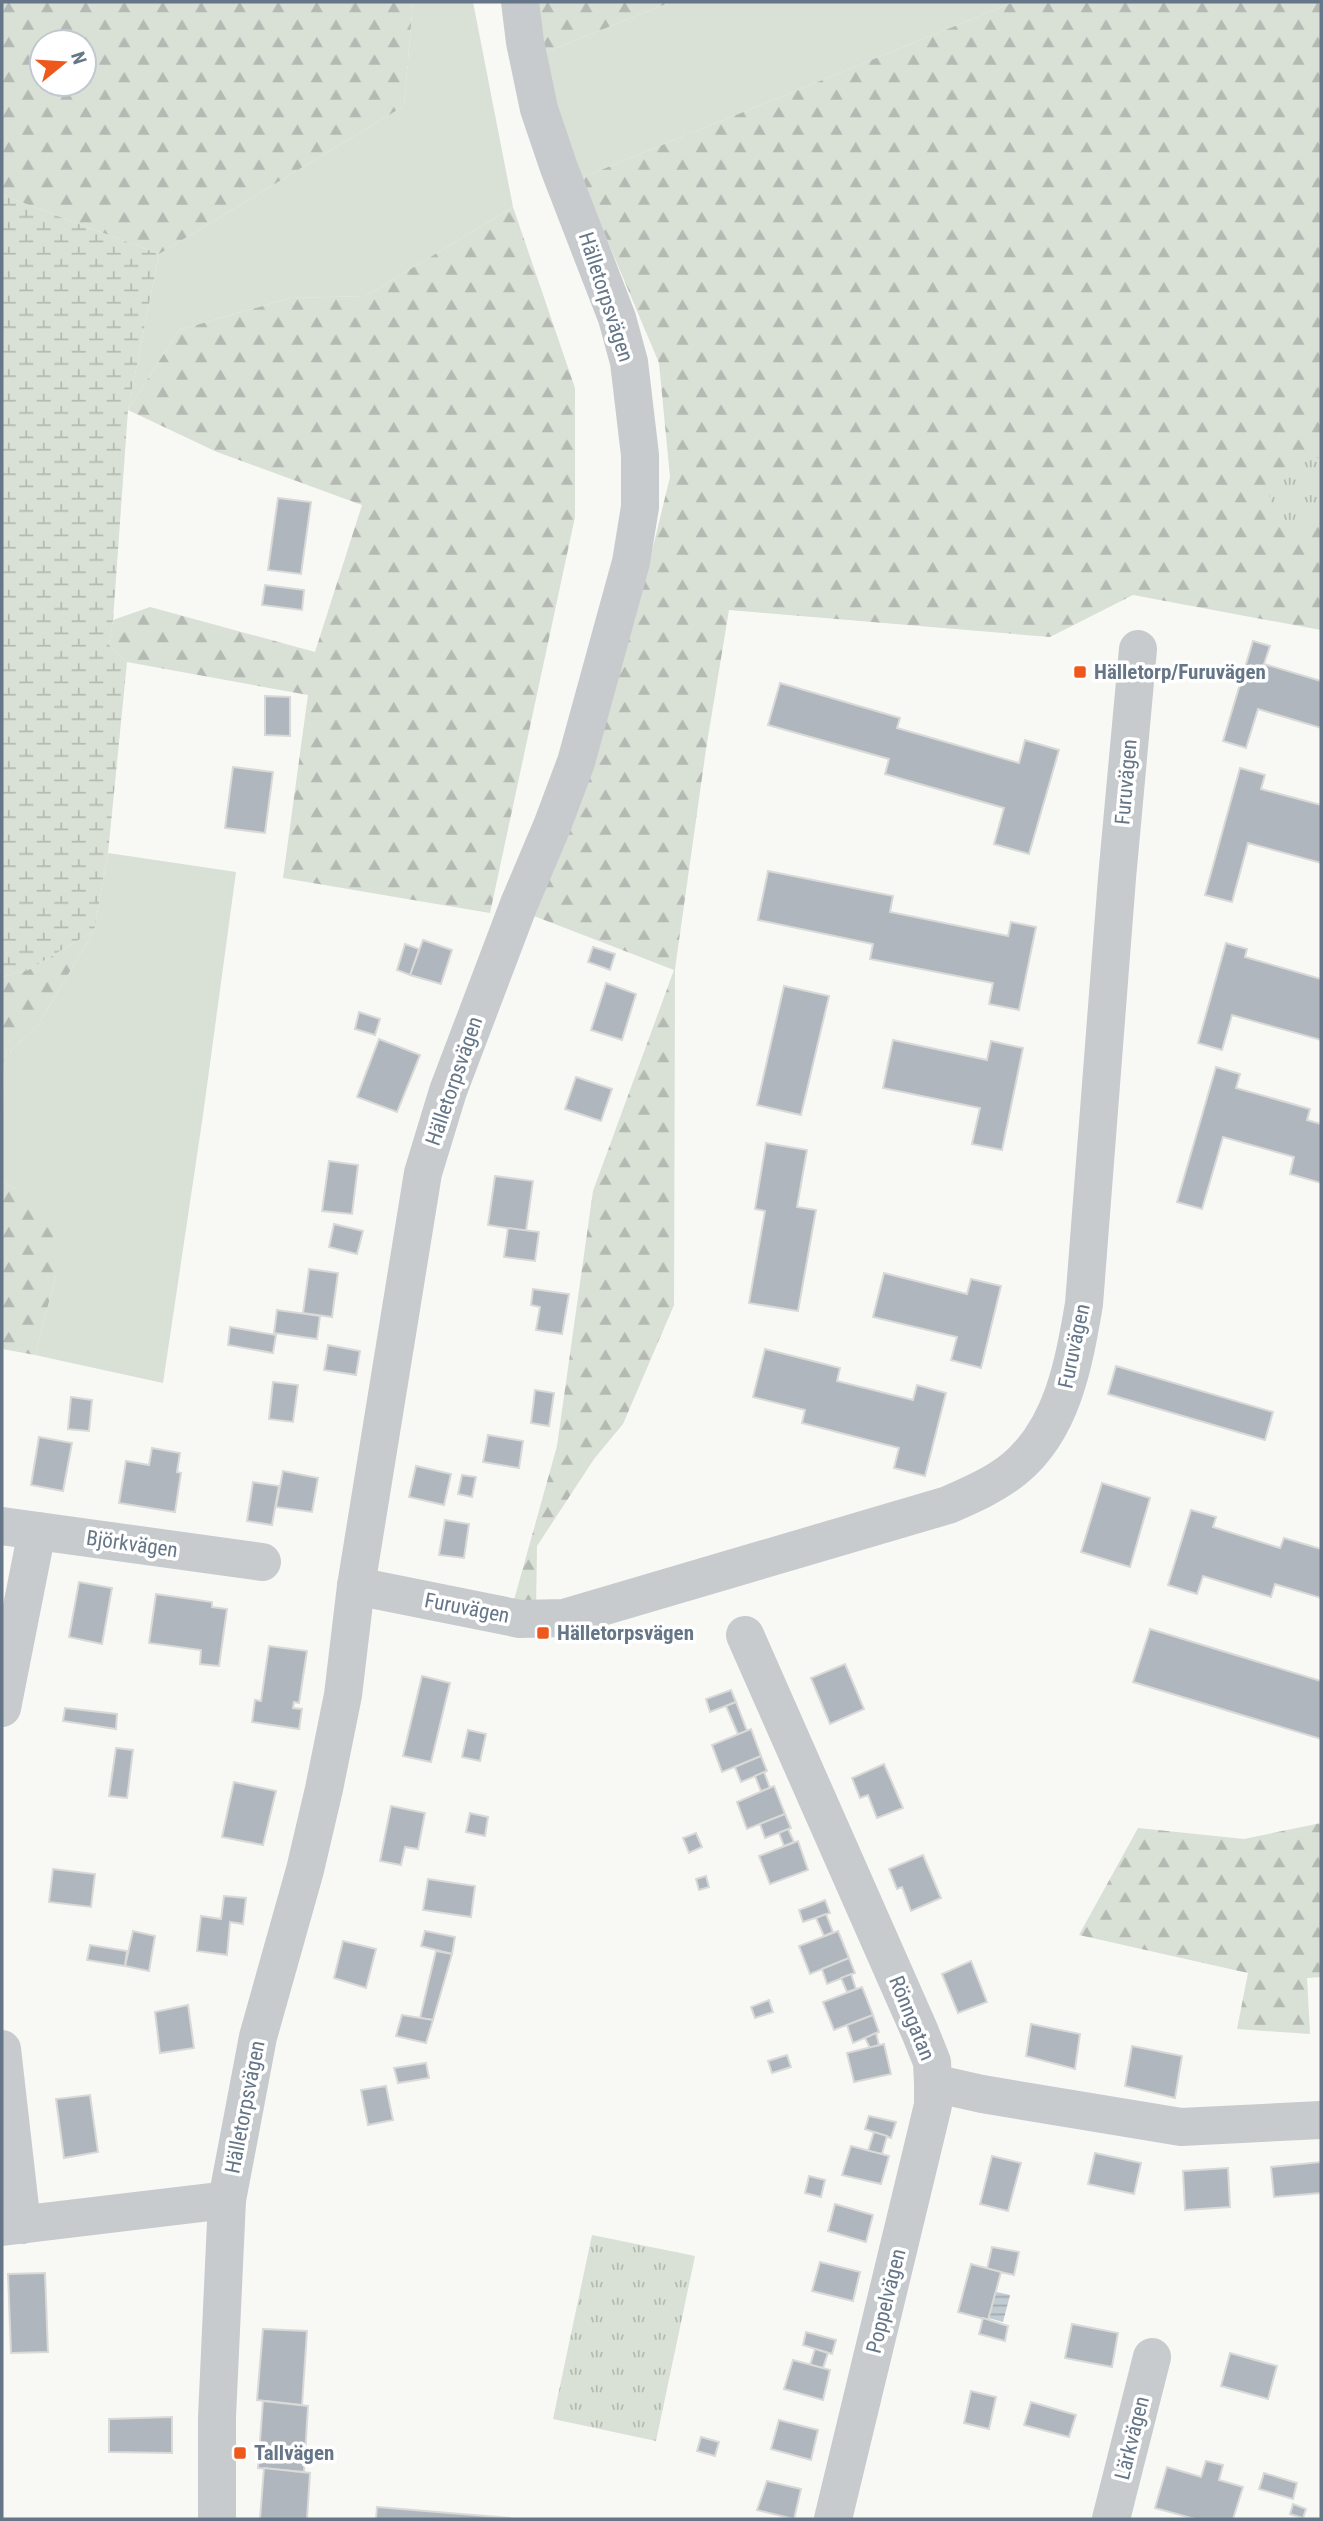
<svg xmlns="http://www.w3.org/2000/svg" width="1323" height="2521" viewBox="0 0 1323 2521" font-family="'Roboto Condensed',sans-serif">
<defs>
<pattern id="forest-firs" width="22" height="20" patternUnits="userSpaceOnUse" patternTransform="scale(1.75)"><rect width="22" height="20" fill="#d9e0d5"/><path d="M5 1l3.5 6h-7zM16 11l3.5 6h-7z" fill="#b4bab3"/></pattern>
<pattern id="wetland-marsh" width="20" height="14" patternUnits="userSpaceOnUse" patternTransform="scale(1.75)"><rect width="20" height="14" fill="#d9e0d5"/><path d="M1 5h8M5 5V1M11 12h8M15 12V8" fill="none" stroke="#b4bab3"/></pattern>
<pattern id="park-tufts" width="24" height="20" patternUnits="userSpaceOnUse" patternTransform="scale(1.75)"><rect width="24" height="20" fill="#d9e0d5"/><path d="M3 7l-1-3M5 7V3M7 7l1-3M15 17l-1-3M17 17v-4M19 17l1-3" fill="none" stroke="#b4bab3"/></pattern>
<pattern id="water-rules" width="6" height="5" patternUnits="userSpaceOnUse" patternTransform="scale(1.75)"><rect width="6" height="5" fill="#c1ccd2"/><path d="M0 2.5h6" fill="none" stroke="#a0aab0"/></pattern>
</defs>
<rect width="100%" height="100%" fill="#f8f8f5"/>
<g fill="#d9e0d5">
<polygon points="413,2 473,2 513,207 366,296 290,298 179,330 128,410 159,254 404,106"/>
<polygon points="671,2 1014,2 581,178 529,59"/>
<polygon points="108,853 236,872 203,1115 163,1383 35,1355 56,1275 18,1190 2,1182 4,1057 38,1025 94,931"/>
</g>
<g fill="url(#forest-firs)" fill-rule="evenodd">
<path d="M2 2H413L404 106 159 254 2 195ZM42 42H84V84H42Z"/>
<polygon points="527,2 671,2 529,59"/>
<polygon points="1014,2 1321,2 1321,630 1133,595 1050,637 729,610 706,749 675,969 674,1305 623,1424 594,1459 537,1546 536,1610 514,1600 557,1446 593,1191 674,970 534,916 644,584 670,477 659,363 581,178"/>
<polygon points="513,207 575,388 575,517 490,913 283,878 308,695 127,662 109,645 113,620 150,607 315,652 362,505 217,452 128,410 179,330 290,298 366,296"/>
<polygon points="94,931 38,1025 4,1057 2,1102 2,977 28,970"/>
<polygon points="2,1182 18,1190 58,1233 56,1275 35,1355 2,1349"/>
<polygon points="1321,1823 1321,1977 1307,1978 1310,2034 1237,2029 1248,1973 1079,1935 1138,1828 1244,1839"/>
</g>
<polygon fill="url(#wetland-marsh)" points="2,195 159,254 128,410 113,620 109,645 127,662 108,853 94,931 28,970 2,977"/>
<g fill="url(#park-tufts)">
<polygon points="1321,457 1321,515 1278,527 1263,474"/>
<polygon points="592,2235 695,2256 656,2441 553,2419"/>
</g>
<polygon fill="url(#water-rules)" points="992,2291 1010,2295 1003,2322 985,2317"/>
<g fill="#afb6bd" stroke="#d9d9d7" stroke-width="2">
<polygon points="278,498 311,502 301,574 268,570"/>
<polygon points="265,585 304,590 302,610 262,605"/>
<polygon points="1253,641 1270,646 1264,664 1321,681 1321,728 1258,709 1246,748 1223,741"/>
<polygon points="780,683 900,718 897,728 1019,763 1025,740 1059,750 1029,854 994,844 1004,808 885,774 889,759 768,725"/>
<polygon points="265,696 290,697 290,736 265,735"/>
<polygon points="233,767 273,772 265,833 225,828"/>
<polygon points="1240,768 1265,775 1261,789 1321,805 1321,863 1248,843 1232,902 1205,895"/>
<polygon points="768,871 893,896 890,912 1008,936 1011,922 1036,927 1019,1010 989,1004 993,983 870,959 873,944 758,920"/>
<polygon points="423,940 452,950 441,984 410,975"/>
<polygon points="1226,943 1247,949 1245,957 1321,979 1321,1040 1232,1015 1222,1050 1198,1043"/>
<polygon points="405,944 419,949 410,975 397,970"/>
<polygon points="593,947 615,954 610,970 588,962"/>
<polygon points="606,983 636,994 622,1040 591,1030"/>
<polygon points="784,986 829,996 801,1115 757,1105"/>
<polygon points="359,1012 380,1019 375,1035 355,1029"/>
<polygon points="379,1039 420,1055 397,1112 357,1097"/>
<polygon points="893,1040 987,1060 991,1041 1023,1048 1002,1150 972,1144 980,1108 883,1088"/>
<polygon points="1216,1067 1240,1074 1236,1088 1310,1109 1307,1120 1321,1124 1321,1183 1290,1174 1294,1157 1223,1137 1202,1209 1177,1202"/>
<polygon points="576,1077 612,1089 601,1121 565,1109"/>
<polygon points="766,1143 807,1150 797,1207 816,1210 798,1311 749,1303 765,1211 755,1209"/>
<polygon points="329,1161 358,1165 352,1214 322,1211"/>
<polygon points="495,1176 533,1181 526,1231 488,1225"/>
<polygon points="334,1224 363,1231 357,1254 329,1247"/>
<polygon points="508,1228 539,1232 535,1261 504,1257"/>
<polygon points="309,1269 338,1273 332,1317 303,1313"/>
<polygon points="884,1273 967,1294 971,1279 1001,1286 981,1368 951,1360 957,1337 873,1317"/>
<polygon points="533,1289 569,1294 562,1334 536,1330 540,1307 531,1305"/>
<polygon points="277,1310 320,1316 317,1339 274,1333"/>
<polygon points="230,1327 276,1335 273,1353 228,1345"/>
<polygon points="328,1345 360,1351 356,1375 324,1370"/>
<polygon points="765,1349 840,1368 837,1381 913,1400 917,1385 946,1393 925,1476 894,1468 899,1448 802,1423 805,1410 753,1397"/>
<polygon points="1116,1366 1273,1412 1265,1440 1108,1394"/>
<polygon points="273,1382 298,1385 293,1422 269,1419"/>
<polygon points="535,1390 554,1393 549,1426 531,1423"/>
<polygon points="71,1397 92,1400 89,1431 68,1429"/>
<polygon points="488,1435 523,1441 519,1468 483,1462"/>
<polygon points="39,1437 72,1443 63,1491 31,1485"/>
<polygon points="152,1448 180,1453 177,1472 181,1473 175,1512 119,1503 126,1461 149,1465"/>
<polygon points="416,1466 451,1474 444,1505 409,1497"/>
<polygon points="283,1471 318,1478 312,1512 276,1507"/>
<polygon points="462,1475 476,1477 472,1497 458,1494"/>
<polygon points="253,1482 279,1486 272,1525 247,1521"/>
<polygon points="1102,1483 1150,1498 1130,1567 1081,1552"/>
<polygon points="1191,1510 1216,1517 1213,1527 1280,1548 1284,1538 1321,1549 1321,1598 1275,1584 1271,1597 1203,1576 1197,1594 1168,1585"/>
<polygon points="445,1520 469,1524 464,1558 439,1555"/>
<polygon points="79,1582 112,1588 102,1644 69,1637"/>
<polygon points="156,1594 212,1602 212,1607 227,1609 219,1666 200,1664 201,1650 149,1643"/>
<polygon points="1150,1629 1321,1681 1321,1739 1133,1682"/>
<polygon points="269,1646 307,1651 299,1703 294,1702 293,1708 302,1709 299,1729 252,1722 255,1700 261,1701"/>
<polygon points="845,1664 864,1709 830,1724 811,1678"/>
<polygon points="422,1676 450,1683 431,1762 403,1756"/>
<polygon points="731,1690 736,1702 710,1712 706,1699"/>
<polygon points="736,1702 747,1731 738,1734 726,1706"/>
<polygon points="65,1708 117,1714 116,1729 63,1721"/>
<polygon points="751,1729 761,1756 722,1772 712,1745"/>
<polygon points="468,1730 486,1734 480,1761 462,1757"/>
<polygon points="116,1748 133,1750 127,1798 109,1796"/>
<polygon points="761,1756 767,1771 741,1782 735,1767"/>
<polygon points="884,1764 903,1808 877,1818 868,1795 860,1798 852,1778"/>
<polygon points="764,1772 770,1788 761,1791 755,1776"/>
<polygon points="234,1782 276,1791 263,1845 222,1837"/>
<polygon points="774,1786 785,1814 747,1829 737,1802"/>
<polygon points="391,1806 425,1813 418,1849 405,1847 401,1865 380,1861"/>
<polygon points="470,1813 488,1817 485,1836 466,1832"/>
<polygon points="785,1814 791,1828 765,1838 760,1824"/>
<polygon points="788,1829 794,1842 784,1846 779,1833"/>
<polygon points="696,1833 702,1847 689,1853 683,1838"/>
<polygon points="798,1841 808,1870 770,1884 759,1856"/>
<polygon points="923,1855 941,1898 911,1911 902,1887 897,1889 889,1869"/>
<polygon points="53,1869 95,1874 91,1907 49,1902"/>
<polygon points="706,1876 709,1887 699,1890 696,1879"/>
<polygon points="428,1879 475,1886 471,1917 423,1910"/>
<polygon points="224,1896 246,1898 243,1924 230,1922 227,1955 197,1951 201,1916 221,1919"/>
<polygon points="825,1900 830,1913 803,1922 799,1910"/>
<polygon points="826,1914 833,1932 824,1936 816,1918"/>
<polygon points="133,1931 155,1936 149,1971 125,1966"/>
<polygon points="425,1931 455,1937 452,1954 421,1946"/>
<polygon points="838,1931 849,1958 810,1974 799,1946"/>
<polygon points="343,1941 376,1949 366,1988 334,1978"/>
<polygon points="90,1945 127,1951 125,1966 87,1960"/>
<polygon points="436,1951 452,1954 433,2020 420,2018"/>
<polygon points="849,1958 855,1973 827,1984 822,1969"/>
<polygon points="971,1961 987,2002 958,2013 942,1974"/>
<polygon points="851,1974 856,1989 847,1992 841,1978"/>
<polygon points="862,1987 873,2015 834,2030 823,2002"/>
<polygon points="769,2000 773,2012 755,2018 751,2007"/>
<polygon points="188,2005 194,2048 160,2053 155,2012"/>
<polygon points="402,2015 433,2020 426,2043 396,2036"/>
<polygon points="873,2015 879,2032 853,2043 847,2025"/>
<polygon points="1031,2024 1080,2034 1075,2069 1026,2056"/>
<polygon points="876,2033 879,2045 870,2048 865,2038"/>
<polygon points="884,2044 891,2074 854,2082 847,2053"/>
<polygon points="1132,2046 1182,2056 1175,2098 1125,2086"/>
<polygon points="787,2055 791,2067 772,2073 768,2061"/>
<polygon points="426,2063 429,2078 398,2083 394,2068"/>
<polygon points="386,2086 393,2120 368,2125 361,2090"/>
<polygon points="90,2095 98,2152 64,2158 56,2099"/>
<polygon points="869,2116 896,2122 891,2138 865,2129"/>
<polygon points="874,2132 887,2136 882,2154 868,2151"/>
<polygon points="851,2146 889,2156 881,2184 842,2175"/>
<polygon points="1095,2153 1141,2163 1134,2194 1088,2184"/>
<polygon points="992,2156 1021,2163 1008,2211 980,2204"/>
<polygon points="1321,2162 1321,2193 1274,2197 1271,2167"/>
<polygon points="1228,2168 1230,2207 1185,2210 1183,2171"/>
<polygon points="809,2176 825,2180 821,2197 805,2193"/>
<polygon points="835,2204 873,2215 866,2242 828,2231"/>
<polygon points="992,2247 1019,2252 1014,2275 987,2269"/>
<polygon points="820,2262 860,2272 853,2301 812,2291"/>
<polygon points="971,2264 1001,2272 988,2320 958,2312"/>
<polygon points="45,2273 48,2352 11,2353 8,2274"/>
<polygon points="983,2318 1008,2326 1005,2341 979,2334"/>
<polygon points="1072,2324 1118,2333 1112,2367 1065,2358"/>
<polygon points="263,2329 307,2331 302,2405 257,2400"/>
<polygon points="806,2332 836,2340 832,2354 803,2345"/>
<polygon points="815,2349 828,2353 823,2368 810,2365"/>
<polygon points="1230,2353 1277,2366 1268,2399 1221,2386"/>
<polygon points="793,2360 830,2370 823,2400 784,2389"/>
<polygon points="971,2391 996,2397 989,2429 964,2423"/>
<polygon points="263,2401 308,2406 304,2472 258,2468"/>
<polygon points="1031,2402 1076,2415 1069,2437 1024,2425"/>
<polygon points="172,2417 172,2453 109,2452 109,2419"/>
<polygon points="779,2420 818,2430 811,2460 771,2449"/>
<polygon points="701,2437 719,2442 715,2456 697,2451"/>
<polygon points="1206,2461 1223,2465 1219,2480 1243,2487 1233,2519 1195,2519 1155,2508 1167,2467 1201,2477"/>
<polygon points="264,2468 310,2473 307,2519 260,2519"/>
<polygon points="1264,2473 1297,2483 1293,2499 1259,2489"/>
<polygon points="767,2481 801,2489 794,2519 757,2510"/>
<polygon points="1293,2504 1306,2509 1303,2518 1290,2514"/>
<polygon points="377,2507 510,2518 510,2519 376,2519"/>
</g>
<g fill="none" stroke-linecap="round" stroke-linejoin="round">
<g stroke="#c7cbce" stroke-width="38">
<polyline points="2,1526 262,1562"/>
<path d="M356 1586 520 1619 564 1618 948 1505C971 1495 994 1485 1014 1469 1063 1429 1074 1362 1084 1304L1117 878 1138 649"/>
<polyline points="745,1635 920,2032 932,2062 933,2083 982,2094 1181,2127 1321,2120"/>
<polyline points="2,1708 37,1531"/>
<polyline points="2,2049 22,2225"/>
<polyline points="2,2227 227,2200"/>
<polyline points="217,2519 217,2417 227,2200 258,2037 305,1870 324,1789 343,1695 356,1586 423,1173 448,1091 519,904 552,826 576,762 631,562 640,507 640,455 629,362 617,318 559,168 539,109 525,42 520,2"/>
<polyline points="833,2519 928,2126 933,2105 933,2083"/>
<polyline points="1111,2519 1152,2357"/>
</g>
</g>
<g fill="#ef581d" stroke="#fff" stroke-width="2.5">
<rect x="1073" y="665" width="14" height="14" rx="3.5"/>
<rect x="536" y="1626" width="14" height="14" rx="3.5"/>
<rect x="233" y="2446" width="14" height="14" rx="3.5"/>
</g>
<g text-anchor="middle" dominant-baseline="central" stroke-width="7" stroke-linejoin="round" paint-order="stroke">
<g font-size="21" fill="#657688" stroke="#fff">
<text transform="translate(606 297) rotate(72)">Hälletorpsvägen</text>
<text transform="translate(1126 782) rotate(-85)">Furuvägen</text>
<text transform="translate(454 1081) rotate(-71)">Hälletorpsvägen</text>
<text transform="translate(1074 1346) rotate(-78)">Furuvägen</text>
<text transform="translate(132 1544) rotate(8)">Björkvägen</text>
<text transform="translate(467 1608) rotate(11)">Furuvägen</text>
<text transform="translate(912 2018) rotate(68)">Rönngatan</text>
<text transform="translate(245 2107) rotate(-79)">Hälletorpsvägen</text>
<text transform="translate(886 2301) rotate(-76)">Poppelvägen</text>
<text transform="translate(1132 2438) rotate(-76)">Lärkvägen</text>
</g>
<g font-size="21" font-weight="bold" fill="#657688" stroke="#fff" text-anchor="start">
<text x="1094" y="672">Hälletorp/Furuvägen</text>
<text x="557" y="1633">Hälletorpsvägen</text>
<text x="254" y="2453">Tallvägen</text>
</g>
</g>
<rect width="1323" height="2521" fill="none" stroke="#657688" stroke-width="7"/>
<g transform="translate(63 63) rotate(72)"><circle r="33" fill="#ffffff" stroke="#c1c8cf" stroke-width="2"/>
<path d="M0-5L12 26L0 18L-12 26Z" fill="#ef581d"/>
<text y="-10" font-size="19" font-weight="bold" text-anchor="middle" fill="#657688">N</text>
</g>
</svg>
